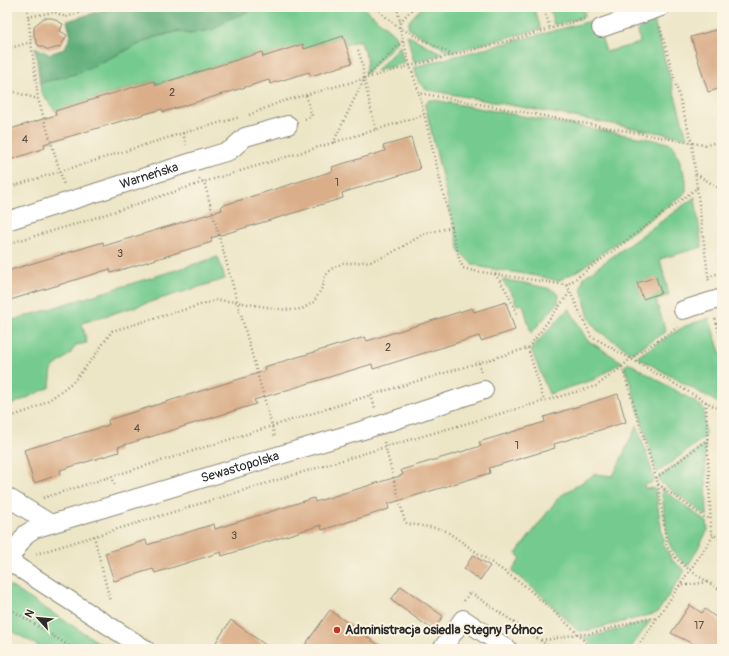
<svg xmlns="http://www.w3.org/2000/svg" width="729" height="656" viewBox="0 0 729 656" font-family="Pangolin,sans-serif">
<rect width="100%" height="100%" fill="#fcf5e5"/>
<filter id="ink" filterUnits="userSpaceOnUse"><feTurbulence type="fractalNoise" baseFrequency=".025" numOctaves="2"/><feDisplacementMap in="SourceGraphic" scale="8" xChannelSelector="R" yChannelSelector="G"/><feConvolveMatrix kernelMatrix="1 2 1 2 8 2 1 2 1" color-interpolation-filters="sRGB"/></filter>
<filter id="wash" filterUnits="userSpaceOnUse"><feTurbulence type="fractalNoise" baseFrequency=".012" numOctaves="4" result="noise"/><feDisplacementMap in="SourceGraphic" scale="16" xChannelSelector="R" yChannelSelector="G"/><feGaussianBlur stdDeviation="0.9" result="paint"/><feColorMatrix in="noise" values="0 0 0 0 0 0 0 0 0 0 0 0 0 0 0 0 0 1.4 0 .05"/><feComposite in="paint" operator="in"/></filter>
<g filter="url(#wash)">
<rect width="100%" height="100%" fill="#ece5c6"/>
<g fill="#75cb8f" stroke="#507b5d">
<polygon points="260,7 363,7 394,34 398,41 366,74 365,73 367,59 360,40 346,45 343,36 304,49 302,45 263,57 261,52 156,85 154,81 55,111 41,92 40,83 79,73 152,38 179,31 189,34 214,29 229,19"/>
<polygon points="422,7 534,7 541,29 450,52 409,29 408,26 410,20"/>
<polygon points="549,7 582,7 585,15 582,18 554,25"/>
<path d="M653 18 687 138 429 90C416 84 418 79 414 67L591 21 597 24 606 52 640 43 638 31 644 22Z"/>
<polygon points="407,35 443,54 414,62"/>
<polygon points="400,46 404,63 376,71"/>
<polygon points="429,100 434,100 665,142 671,144 675,148 686,179 686,191 682,196 579,270 558,281 543,277 481,267 471,263 460,252 425,105"/>
<polygon points="695,197 702,247 660,259 669,295 656,300 666,332 632,353 597,330 589,318 581,288 584,277"/>
<polygon points="218,257 225,279 82,323 87,343 76,345 70,354 52,368 50,387 7,407 7,322"/>
<polygon points="502,280 519,282 551,289 559,295 558,303 531,333 523,304 516,305 514,297"/>
<polygon points="569,308 587,340 622,362 593,380 549,394 531,349"/>
<polygon points="709,318 722,358 722,405 637,357 667,337 685,326"/>
<polygon points="629,363 697,403 704,409 705,437 657,473 631,385 624,367"/>
<polygon points="637,425 653,474 654,481 651,483 644,485 645,489 653,488 655,489 664,545 672,560 685,571 657,613 591,630 578,631 539,593 512,571 521,558 516,554 559,497 595,474 613,476"/>
<polygon points="705,444 707,516 659,481 658,478"/>
<path d="M661 488 707 522 708 530 688 566C679 559 672 552 668 540Z"/>
<polygon points="7,584 109,649 43,649 7,628"/>
<polygon points="650,621 630,649 597,649 583,637 594,636"/>
</g>
<polygon fill="#60af7a" stroke="#466d52" points="114,7 260,7 229,19 214,29 189,34 178,31 152,38 79,73 40,83 35,47 49,54 64,49 71,36 67,21"/>
<g id="blocks">
<g fill="#daae89">
<polygon points="44,18 52,18 63,24 60,31 67,35 61,46 49,50 38,45 34,36 34,26"/>
<polygon points="722,28 722,88 708,92 691,37"/>
<polygon points="343,36 352,63 311,76 309,72 270,84 269,80 163,112 162,109 44,144 45,148 7,161 7,130 56,115 55,111 154,81 156,85 262,52 263,57 303,44 304,49"/>
<polygon points="411,138 420,169 342,193 343,198 211,238 212,242 111,273 110,269 7,301 7,271 103,242 104,246 222,210 221,206 333,171 332,167 385,151 383,146"/>
<polygon points="656,277 661,293 643,299 637,283"/>
<polygon points="506,302 515,330 481,341 479,336 373,369 372,364 254,400 256,404 118,447 119,452 60,470 61,474 34,483 24,450 109,425 108,420 265,371 264,367 365,337 367,341 472,308 474,312"/>
<polygon points="618,394 626,422 554,444 555,448 489,468 490,473 388,504 389,509 322,530 321,525 222,556 221,552 155,573 153,569 114,581 105,553 146,540 147,545 214,524 215,529 314,498 315,502 403,475 401,470 481,446 479,442 545,422 544,417"/>
<polygon points="473,555 490,566 480,580 464,569"/>
<polygon points="401,586 443,616 433,630 391,600"/>
<polygon points="690,605 702,613 705,609 722,622 722,649 703,649 671,633"/>
<polygon points="330,610 384,649 302,649"/>
<polygon points="231,620 271,649 226,649 216,642"/>
</g>
</g>
</g>
<g filter="url(#ink)">
<use href="#blocks" fill-opacity="0" stroke="#8c8878" stroke-width="1"/>
<g fill="none" stroke-linecap="round" stroke-linejoin="round">
<defs>
<g id="minor">
<polyline points="601,28 661,7"/>
<path id="s1" d="M7 221 192 162 229 151 234 147 245 137 288 125"/>
<polyline points="683,310 722,298"/>
<polyline points="7,497 51,524"/>
<polyline points="7,560 145,649"/>
<path id="s2" d="M8 561 26 534 34 529 380 425 484 390"/>
<polyline points="442,649 463,619 508,649"/>
</g>
</defs>
<use href="#minor" stroke="#8c8878" stroke-width="20"/>
<g stroke="#8c8878" stroke-width="2.5" stroke-dasharray="1 3" stroke-linecap="butt">
<polyline points="27,7 38,99 64,185"/>
<polyline points="373,7 400,28 410,66 419,93"/>
<polyline points="397,7 400,22 400,28 451,54"/>
<polyline points="544,7 550,29"/>
<polyline points="587,7 589,14"/>
<polyline points="28,17 54,12 66,17 98,7"/>
<polyline points="400,22 414,7"/>
<polyline points="660,27 692,143 697,188 567,285 474,271 463,268 459,258 419,93 692,143 707,145 722,140"/>
<polyline points="7,49 31,42"/>
<polyline points="358,50 362,62 364,79 376,130"/>
<polyline points="7,90 38,99"/>
<polyline points="249,115 280,102 410,66 504,42 584,19"/>
<polyline points="305,119 312,116 306,95"/>
<polyline points="183,133 186,145"/>
<polyline points="333,143 364,79 404,40"/>
<polyline points="696,174 722,190"/>
<polyline points="199,179 204,182 275,437"/>
<polyline points="7,188 183,133 240,117"/>
<polyline points="697,188 709,283"/>
<polyline points="7,244 76,224 204,182 424,115"/>
<polyline points="495,274 507,292 517,314"/>
<polyline points="708,277 722,272"/>
<polyline points="567,285 591,336 722,411"/>
<polyline points="715,319 722,341"/>
<path d="M678 327 630 359 622 367 658 484 667 546C678 566 704 579 722 591"/>
<polyline points="528,348 544,401"/>
<polyline points="479,363 481,372"/>
<polyline points="371,395 375,408"/>
<polyline points="706,402 711,533 722,540"/>
<polyline points="7,418 33,409 52,398 74,381 93,358 112,331 217,300 237,302 278,309 292,310 302,309 314,302 323,286 325,276 331,269 343,263 353,263 371,261 388,255 424,234 452,227"/>
<polyline points="384,442 405,522 408,524 437,528 446,531 524,585 572,628 592,649"/>
<polyline points="7,462 9,480"/>
<polyline points="112,476 115,485"/>
<polyline points="656,478 708,439"/>
<polyline points="658,484 704,517 711,519"/>
<polyline points="43,498 371,395 528,348 570,292"/>
<polyline points="94,536 110,601"/>
<polyline points="36,554 385,447 596,386 622,367"/>
<polyline points="679,586 709,582"/>
<polyline points="464,601 470,592 553,649"/>
<polyline points="7,607 74,649"/>
<polyline points="541,640 552,639 577,634 588,634 598,632 643,619 658,618"/>
<path d="M636 649C662 611 688 573 714 535"/>
</g>
<use href="#minor" stroke="#fff" stroke-width="18"/>
</g>
</g>
<circle fill="#c8321e" stroke="#fcf5e5" stroke-width="1.5" cx="337" cy="630" r="4"/>
<g text-anchor="middle" dominant-baseline="central" stroke-width="4" stroke-linejoin="round" paint-order="stroke">
<g font-size="11" fill="#574c42">
<text x="172" y="92">2</text>
<text x="25" y="139">4</text>
<text x="337" y="182">1</text>
<text x="120" y="253">3</text>
<text x="388" y="347">2</text>
<text x="137" y="428">4</text>
<text x="517" y="445">1</text>
<text x="234" y="535">3</text>
<text x="699" y="625">17</text>
</g>
<g font-size="13" fill="#2b2b2b" stroke="#fcf5e5">
<text stroke="none"><textPath href="#s1" startOffset="149">Warneńska</textPath></text>
<text stroke="none"><textPath href="#s2" startOffset="257">Sewastopolska</textPath></text>
</g>
<g font-size="13" font-weight="bold" fill="#2b2b2b" stroke="#fcf5e5" text-anchor="start">
<text x="345" y="630">Administracja osiedla Stegny Północ</text>
</g>
</g>
<rect width="729" height="656" fill="none" stroke="#fcf5e5" stroke-width="24"/>
<g transform="translate(38 618) rotate(297)" stroke="#fcf5e5" stroke-width="3" paint-order="stroke">
<path d="M0-3L7 15L0 10L-7 15Z" fill="#2b2b2b"/>
<text y="-6" font-size="11" font-weight="bold" text-anchor="middle" fill="#2b2b2b">N</text>
</g>
</svg>
